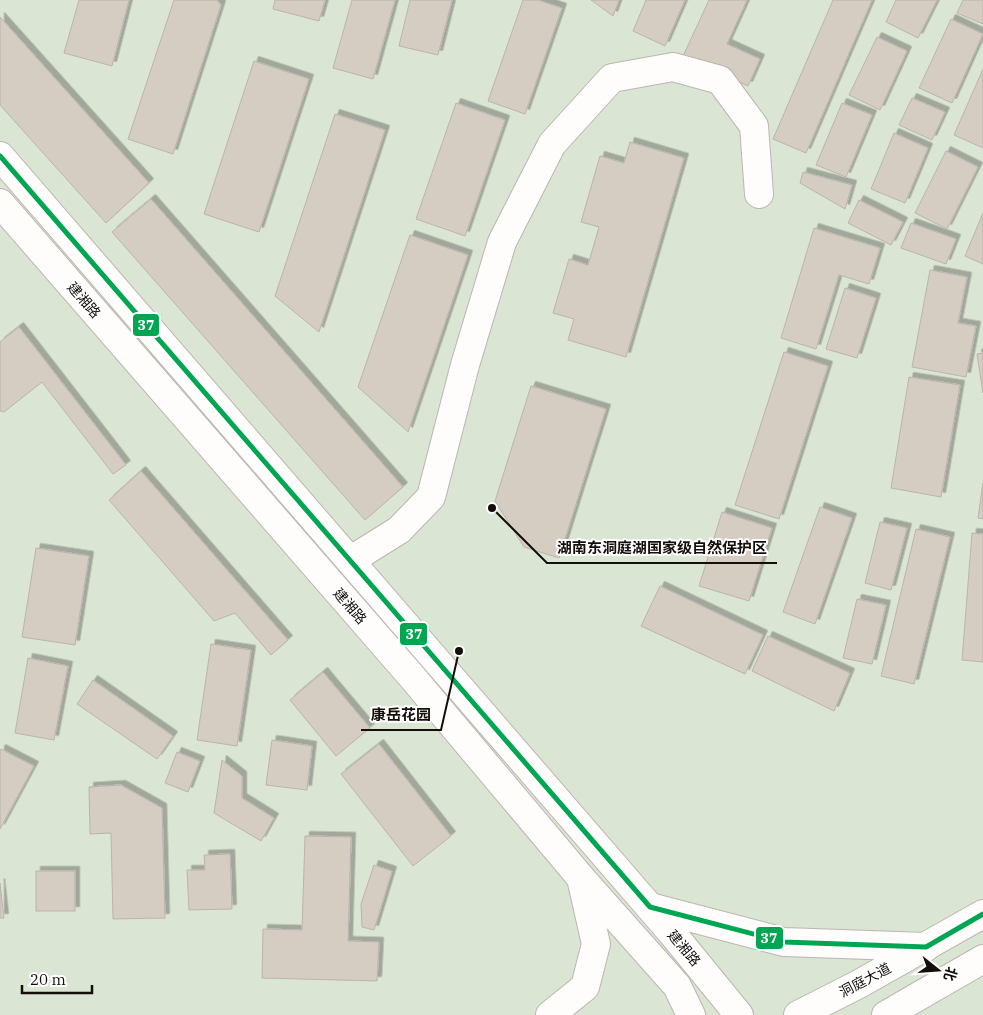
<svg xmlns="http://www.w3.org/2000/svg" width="983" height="1015" viewBox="0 0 983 1015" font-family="'IBM Plex Serif','Noto Sans SC',serif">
<defs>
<filter id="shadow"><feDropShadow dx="4.5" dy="-4.5" stdDeviation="0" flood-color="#0004"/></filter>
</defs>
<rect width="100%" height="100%" fill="#f8f1ea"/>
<rect fill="#dbe5d3" x="0" y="0" width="983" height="1015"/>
<g fill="#d5ccc2" stroke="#bab4af" filter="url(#shadow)">
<polygon points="79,0 129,0 112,66 64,53"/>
<polygon points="174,0 217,0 221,5 173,154 128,139"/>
<polygon points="275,0 325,0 319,21 273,9"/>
<polygon points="352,0 395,0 373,79 333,68"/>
<polygon points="410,0 452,0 438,55 399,46"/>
<polygon points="523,0 538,0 562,8 525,114 488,101"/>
<polygon points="591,0 619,0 613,16"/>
<polygon points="646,0 685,0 665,46 633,31"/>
<polygon points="709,0 747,0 727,44 760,59 748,86 683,56"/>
<polygon points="833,0 872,0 806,153 773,139"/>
<polygon points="896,0 937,0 918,38 886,22"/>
<polygon points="963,0 983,0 983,24 957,13"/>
<polygon points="0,17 149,183 106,223 0,105"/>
<polygon points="951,19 983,34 952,103 919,88"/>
<polygon points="877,37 907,51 880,110 849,95"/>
<polygon points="254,61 309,79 259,232 204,214"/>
<polygon points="983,69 983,148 954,135"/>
<polygon points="912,98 945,112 932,140 899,125"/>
<polygon points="456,103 505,120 465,236 416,219"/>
<polygon points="842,103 872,115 846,177 816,165"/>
<polygon points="335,114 385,130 319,332 275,296"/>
<polygon points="894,133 928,148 905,203 871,189"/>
<polygon points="630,142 684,158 626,357 568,340 574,319 553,313 569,259 588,265 599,227 581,222 600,156 624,163"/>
<polygon points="946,151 978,167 947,229 915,213"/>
<polygon points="803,172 852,185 845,209 800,183"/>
<polygon points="151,199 403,487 365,520 112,232"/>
<polygon points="859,200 903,222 891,245 848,223"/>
<polygon points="983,213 983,264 965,256"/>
<polygon points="911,223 956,239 946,264 901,248"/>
<polygon points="814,228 880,248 869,284 839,275 816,349 781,338"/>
<polygon points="410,235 468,255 408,432 358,387"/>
<polygon points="930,270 967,277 958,323 976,326 966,377 912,367"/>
<polygon points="845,288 876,298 857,358 826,349"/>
<polygon points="19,327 126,465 113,474 42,382 4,412 0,411 0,342"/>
<polygon points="784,352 828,366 779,519 735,505"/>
<polygon points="983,353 983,393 977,354"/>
<polygon points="909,377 960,385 941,497 891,488"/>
<polygon points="531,386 606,409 559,558 524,547 495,501"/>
<polygon points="141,471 288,640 271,655 235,613 214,621 109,500"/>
<polygon points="983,483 983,519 978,518"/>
<polygon points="820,507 852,518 815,624 783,612"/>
<polygon points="722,512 772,528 749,601 699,586"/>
<polygon points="880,522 907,528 891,590 865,583"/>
<polygon points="916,529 950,537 914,684 881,676"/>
<polygon points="972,533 983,534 983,662 962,660"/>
<polygon points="36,548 89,556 75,645 22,637"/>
<polygon points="660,586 763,635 745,674 641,626"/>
<polygon points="857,599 886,605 872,664 843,658"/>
<polygon points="768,636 850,673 834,711 752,671"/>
<polygon points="211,644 251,650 237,746 197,740"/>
<polygon points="28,658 68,666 54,740 15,733"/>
<polygon points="323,672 370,728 336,756 290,700"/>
<polygon points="93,680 173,736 157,759 77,704"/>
<polygon points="272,740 312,746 307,790 266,785"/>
<polygon points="379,744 451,836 413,866 341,774"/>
<polygon points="1,749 34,766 0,829 0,751"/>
<polygon points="177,752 200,761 188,792 165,783"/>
<polygon points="222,760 242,776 242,798 274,818 261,841 214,813"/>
<polygon points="121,785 162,808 165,918 113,919 111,833 90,834 89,787"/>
<polygon points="305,836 351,837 348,941 379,942 377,981 262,978 263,929 302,930"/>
<polygon points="230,854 232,909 189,910 187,870 205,870 204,855"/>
<polygon points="374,865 392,871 374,930 362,927 361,904"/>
<rect x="36" y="871" width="39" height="40"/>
<polygon points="0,883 4,918 0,918"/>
</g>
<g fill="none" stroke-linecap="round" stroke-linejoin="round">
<defs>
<g id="minor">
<polyline points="351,560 399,530 431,497 465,365 502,242 552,144 612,78 673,67 720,80 754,126 759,194"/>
<polyline points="550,1015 585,987 596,944 581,878"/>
</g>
<g id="major">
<polyline points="0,156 672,933 739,1015"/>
<polyline points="0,203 413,678 581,878 677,986 691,1015"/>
<polyline points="650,907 784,942 926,947"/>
<polyline points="798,1015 859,984 983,914"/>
<polyline points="886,1015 983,959"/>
</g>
</defs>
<use href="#minor" stroke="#bbb6b0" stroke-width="30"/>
<use href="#major" stroke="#bbb6b0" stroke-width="30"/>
<use href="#minor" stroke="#fefdfc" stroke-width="28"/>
<use href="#major" stroke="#fefdfc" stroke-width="28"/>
<defs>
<polyline id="bus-1" points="0,156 650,907 784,942 926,947 983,914"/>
</defs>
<use href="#bus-1" stroke="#fff" stroke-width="9"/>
<use href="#bus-1" stroke="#00a651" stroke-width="5"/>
</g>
<g text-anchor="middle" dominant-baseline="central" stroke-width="4" stroke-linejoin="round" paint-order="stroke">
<g font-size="14" fill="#130e0a" stroke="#fff">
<text transform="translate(84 300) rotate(49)">建湘路</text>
<text transform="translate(350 606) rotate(49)">建湘路</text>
<text transform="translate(684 948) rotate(50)">建湘路</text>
<text transform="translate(865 980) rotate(-28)">洞庭大道</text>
</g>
</g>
<path fill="none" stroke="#130e0a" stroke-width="2" d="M492 508L547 563H777M459 651L441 730H361"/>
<g fill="#130e0a" stroke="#fff" stroke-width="2">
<circle cx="492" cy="508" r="5"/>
<circle cx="459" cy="651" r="5"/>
</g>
<g font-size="15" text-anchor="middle" font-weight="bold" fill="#130e0a" stroke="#fff" stroke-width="4" stroke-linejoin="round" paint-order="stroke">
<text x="662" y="553">湖南东洞庭湖国家级自然保护区</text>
<text x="401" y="720">康岳花园</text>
</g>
<g stroke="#fff" stroke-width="2">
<rect x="132" y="313" width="28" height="24" rx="5" fill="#00a651"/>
<rect x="399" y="622" width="29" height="24" rx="5" fill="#00a651"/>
<rect x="755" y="926" width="29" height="24" rx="5" fill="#00a651"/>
</g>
<g font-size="14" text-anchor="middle" font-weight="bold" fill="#fff">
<text x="146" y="330">37</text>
<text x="414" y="639">37</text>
<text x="769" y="943">37</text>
</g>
<g transform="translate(938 970) rotate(107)" stroke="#ffffff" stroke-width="4" paint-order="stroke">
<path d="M0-4L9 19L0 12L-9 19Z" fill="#130e0a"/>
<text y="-8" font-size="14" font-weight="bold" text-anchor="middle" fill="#130e0a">北</text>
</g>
<path d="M22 985v8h70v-8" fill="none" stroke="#130e0a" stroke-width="2.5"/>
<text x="30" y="985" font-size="15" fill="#130e0a" stroke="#ffffff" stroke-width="4" paint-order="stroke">20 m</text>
</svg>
